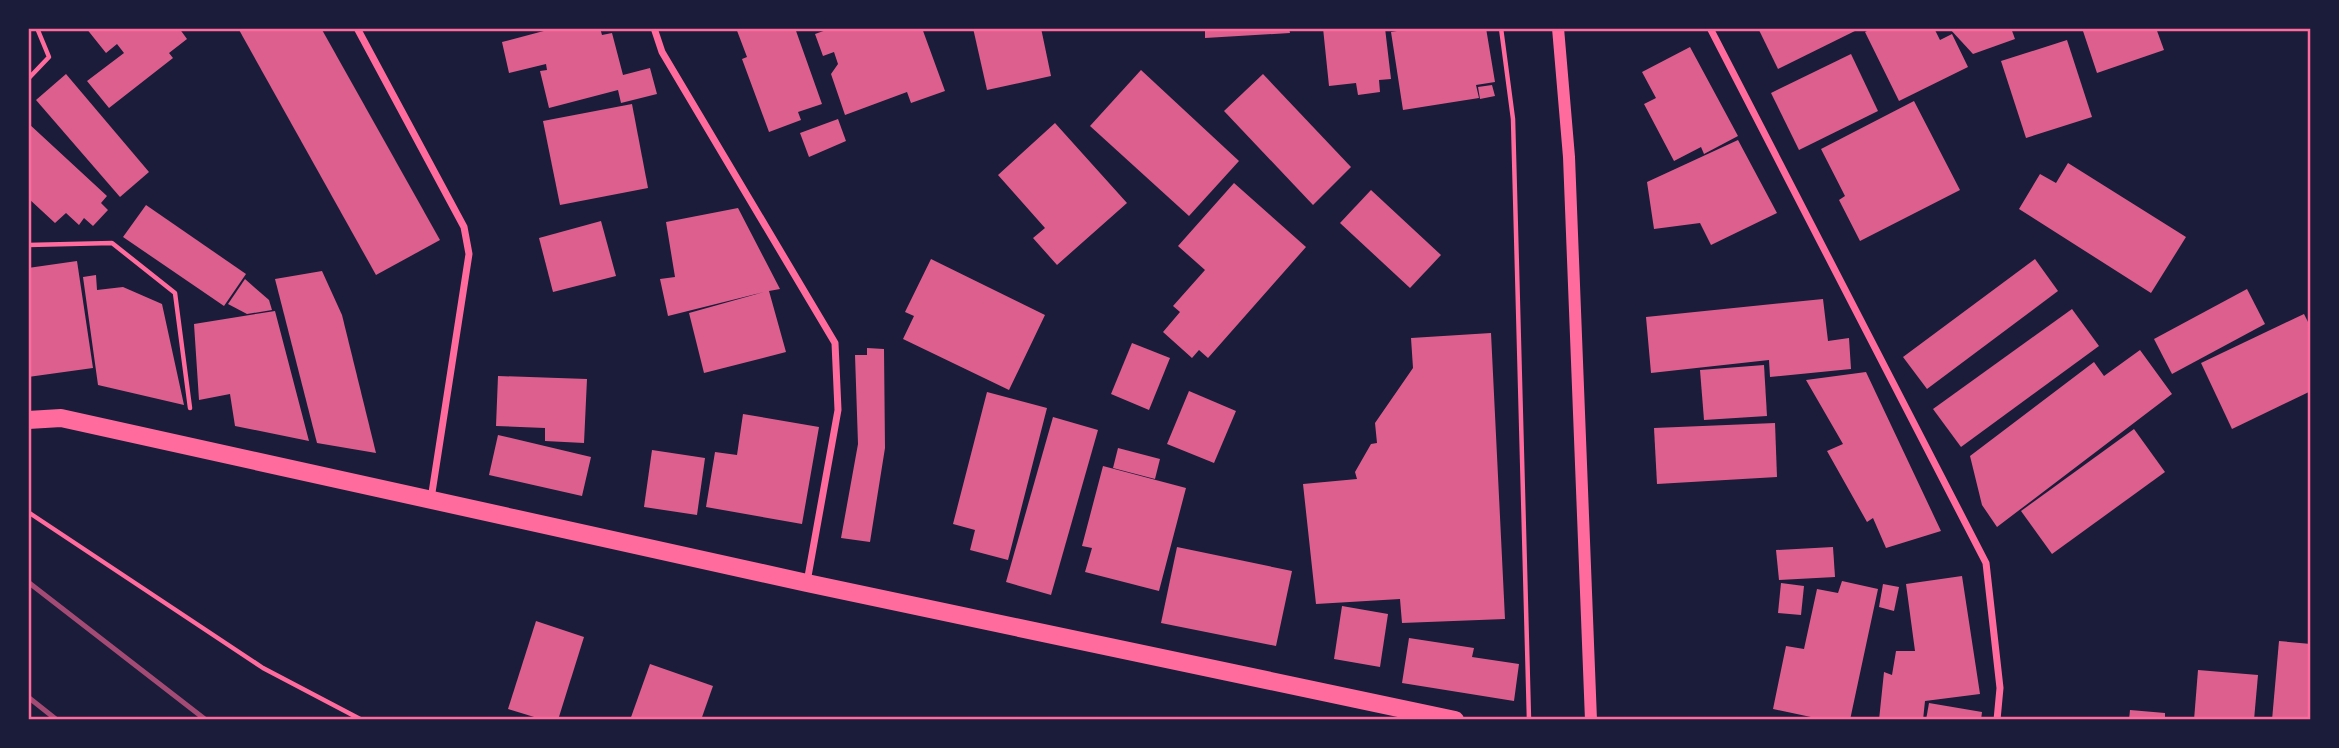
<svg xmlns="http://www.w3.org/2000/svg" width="2339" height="748" viewBox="0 0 2339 748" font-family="Spectral,serif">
<rect width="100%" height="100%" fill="#1b1b3a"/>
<g fill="#dd5f8e">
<polygon points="86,28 179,28 187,39 169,53 173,58 109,108 87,81 124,53 117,44 106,53"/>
<polygon points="238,28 321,28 440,240 376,275"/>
<polygon points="555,28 600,28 602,35 612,33 623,75 650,68 657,94 621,103 618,90 549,108 540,71 547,70 546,64 509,73 502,42"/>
<polygon points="736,28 795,28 822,104 798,112 801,120 769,132 742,59 747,57"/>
<polygon points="832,28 922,28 945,91 911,103 907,92 845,115 831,74 838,64 834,52 823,56 815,34"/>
<polygon points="973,28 1041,28 1051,76 987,90"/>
<polygon points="1205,28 1289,28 1290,33 1205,38"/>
<polygon points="1323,28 1385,28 1391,79 1379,80 1380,92 1358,95 1356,83 1329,86"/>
<polygon points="1415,28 1486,28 1495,82 1476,85 1479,98 1403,110 1391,32"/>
<polygon points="1758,28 1861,28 1778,69"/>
<polygon points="1873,28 1934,28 1940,40 1952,34 1968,67 1899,101 1865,32"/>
<polygon points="1949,28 2011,28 2015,39 1973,54"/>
<polygon points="2082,28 2156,28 2164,50 2097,73"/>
<polygon points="2067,40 2092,117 2026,138 2001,61"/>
<polygon points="1690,47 1738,136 1704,154 1701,147 1674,161 1644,104 1656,98 1642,72"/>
<polygon points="1851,54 1878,111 1799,150 1771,93"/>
<polygon points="1141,70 1239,161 1189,216 1090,126"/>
<polygon points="66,74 149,172 120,197 36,100"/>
<polygon points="1263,74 1351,167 1313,205 1224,111"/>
<polygon points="1492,85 1495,96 1480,99 1478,87"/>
<polygon points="1914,101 1960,190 1860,241 1839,200 1845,196 1821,149"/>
<polygon points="632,104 648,188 560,205 543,121"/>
<polygon points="838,119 846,141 809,157 800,133"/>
<polygon points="28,123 107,196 101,203 108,210 93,226 84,218 79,225 66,213 55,223 28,198"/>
<polygon points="1055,123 1127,203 1057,265 1033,238 1045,228 998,175"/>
<polygon points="1738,140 1777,213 1711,245 1700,223 1654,229 1647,182"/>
<polygon points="2068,163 2186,237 2151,293 2019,209 2040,174 2056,183"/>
<polygon points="1234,183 1306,247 1208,358 1199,350 1192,358 1163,332 1180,312 1173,306 1205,270 1178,246"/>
<polygon points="1371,190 1441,255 1410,288 1340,223"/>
<polygon points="146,205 246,274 224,306 123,237"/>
<polygon points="738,208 780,289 769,291 786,352 704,373 689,313 764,292 668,316 660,279 675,277 666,222"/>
<polygon points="601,221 616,276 553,292 539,238"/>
<polygon points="931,259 1045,315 1009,390 903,339 914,316 905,312"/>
<polygon points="2035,259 2058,291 1927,389 1903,357"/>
<polygon points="77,261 93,368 28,377 28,268"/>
<polygon points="322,271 342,315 376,453 317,443 275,279"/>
<polygon points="96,275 97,290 123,287 162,304 184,405 98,385 83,277"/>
<polygon points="245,279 269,300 272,310 247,314 228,304"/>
<polygon points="2247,289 2265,324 2172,374 2154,339"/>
<polygon points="1823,299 1828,341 1849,338 1851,369 1770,377 1769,360 1651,373 1646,317"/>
<polygon points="2072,309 2099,346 1961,447 1933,409"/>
<polygon points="275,311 309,441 235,426 230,394 199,400 194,324"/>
<polygon points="2304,314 2311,328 2311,391 2232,429 2201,363"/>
<polygon points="1491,333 1505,619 1402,623 1400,599 1316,604 1303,484 1357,479 1355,472 1371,444 1377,443 1375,423 1413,368 1411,338"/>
<polygon points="1132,343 1170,358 1149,410 1111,394"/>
<polygon points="867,348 884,349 885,448 870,542 841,538 858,444 855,355 867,355"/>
<polygon points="2140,350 2172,394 1997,527 1982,505 1970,456 2094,362 2104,376"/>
<polygon points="1764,365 1767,416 1704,420 1700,370"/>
<polygon points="1866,372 1941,531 1886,548 1873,518 1867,522 1827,451 1843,444 1806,380"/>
<polygon points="498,376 587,379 584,443 545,441 545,428 496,426"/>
<polygon points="1189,391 1236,411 1214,463 1167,444"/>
<polygon points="987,392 1047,408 1008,560 970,550 975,530 953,524"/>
<polygon points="743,414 819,427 802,524 706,507 715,452 737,455"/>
<polygon points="1053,417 1098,430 1051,595 1006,582"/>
<polygon points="1775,423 1777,477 1657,484 1654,428"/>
<polygon points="2134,429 2165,472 2052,554 2021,511"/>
<polygon points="498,435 591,457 582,496 489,475"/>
<polygon points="1118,448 1160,459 1155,479 1113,468"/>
<polygon points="652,450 705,458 697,515 644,507"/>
<polygon points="1103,466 1186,488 1159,591 1085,572 1092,548 1082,546"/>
<polygon points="1177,547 1292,571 1276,646 1161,623"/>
<polygon points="1833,547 1835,577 1779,580 1776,550"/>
<polygon points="1962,576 1980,694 1925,701 1923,720 1879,720 1884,672 1892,675 1896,651 1915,651 1906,584"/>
<polygon points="1842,581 1878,589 1850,720 1825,720 1773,709 1786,646 1804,649 1817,589 1838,593"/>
<polygon points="1781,583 1804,586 1801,615 1778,613"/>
<polygon points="1883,584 1899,587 1894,611 1879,607"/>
<polygon points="1342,606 1388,614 1380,667 1334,659"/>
<polygon points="536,621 584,637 558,720 544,720 508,709"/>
<polygon points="1409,638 1474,648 1472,657 1519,664 1514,701 1402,683"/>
<polygon points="2279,641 2311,644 2311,720 2272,720"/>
<polygon points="650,664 713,686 701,720 630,720"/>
<polygon points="2198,670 2258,675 2254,720 2194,720"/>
<polygon points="1929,703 1982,712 1981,720 1926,720"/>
<polygon points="2130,710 2165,713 2165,720 2129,720"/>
</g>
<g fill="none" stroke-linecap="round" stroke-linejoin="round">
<g stroke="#ff6b9d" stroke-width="4.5">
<polyline points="1501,28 1513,119 1529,720"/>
<polyline points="28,79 49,57 37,28"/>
<polyline points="28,245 112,243 175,293 190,408"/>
<polyline points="28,512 263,668 362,720"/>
</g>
<g stroke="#ff6b9d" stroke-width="7">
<polyline points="357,28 464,227 469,254 431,499"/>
<polyline points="654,28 662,52 835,343 838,410 807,582"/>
<polyline points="1710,28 1986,563 2000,688 1997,720"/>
</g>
<polyline stroke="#ff6b9d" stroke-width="12" points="1558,28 1569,157 1591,720"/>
<polyline stroke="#ff6b9d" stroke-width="18" points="28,420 61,418 807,583 1455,720"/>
<g stroke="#a44b75" stroke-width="5">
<polyline points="28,582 206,720"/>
<polyline points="28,697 57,720"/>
</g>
</g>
<rect width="2339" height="748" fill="none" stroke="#1b1b3a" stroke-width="60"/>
<rect x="30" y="30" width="2279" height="688" fill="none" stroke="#ff6b9d" stroke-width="2.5"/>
</svg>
